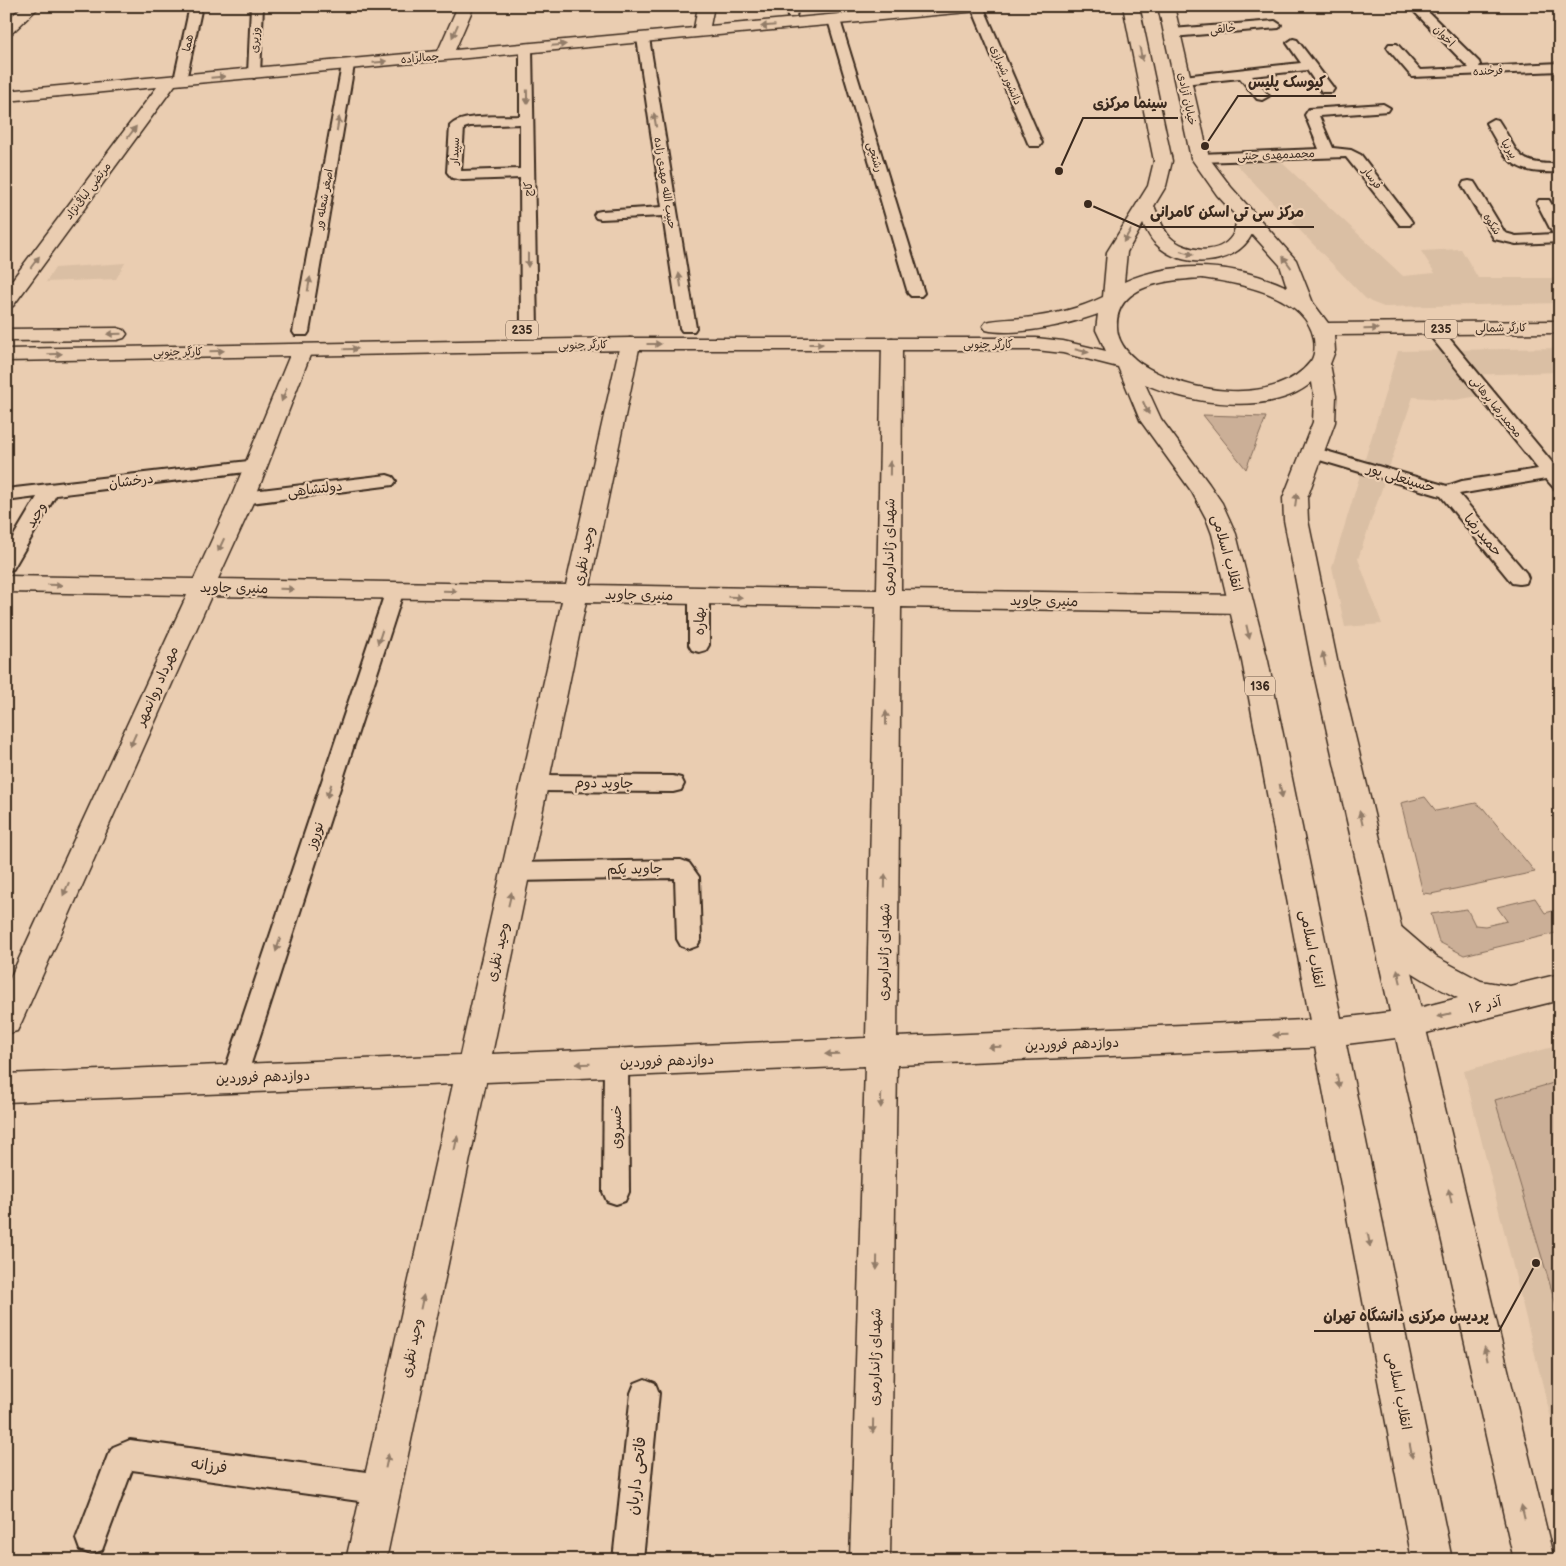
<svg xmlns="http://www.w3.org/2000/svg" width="1566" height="1566" viewBox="0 0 1566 1566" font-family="'Balsamiq Sans','Playpen Sans Arabic',sans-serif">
<rect width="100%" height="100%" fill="#eacdb1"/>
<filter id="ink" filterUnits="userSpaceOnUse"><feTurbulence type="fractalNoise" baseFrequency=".02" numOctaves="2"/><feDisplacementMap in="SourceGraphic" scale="10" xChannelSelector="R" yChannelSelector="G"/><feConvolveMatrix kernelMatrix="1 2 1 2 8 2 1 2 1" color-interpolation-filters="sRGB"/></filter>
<g filter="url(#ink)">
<g fill="#dabfa4">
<polygon points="1277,158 1403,276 1435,273 1421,251 1461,249 1478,278 1560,278 1560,303 1384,307 1371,302 1365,298 1232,160"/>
<polygon points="125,263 116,279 46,282 55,268"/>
<polygon points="1560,348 1560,372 1464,375 1479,396 1455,400 1413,397 1358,559 1382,624 1345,627 1332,567 1398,351"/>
<polygon points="1560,1045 1560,1454 1464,1071"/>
</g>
<g fill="#cbaf97" stroke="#836c5a">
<polygon points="1203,415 1266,417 1246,469"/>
<polygon points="1425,797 1436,811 1476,803 1483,808 1535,872 1431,894 1423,893 1401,803"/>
<polygon points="1535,898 1545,913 1560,909 1560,932 1464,955 1439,942 1431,914 1467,909 1475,925 1485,926 1507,921 1497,907"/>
<polygon points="1560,1081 1560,1318 1495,1100"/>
</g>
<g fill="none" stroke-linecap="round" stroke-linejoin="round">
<defs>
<g id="street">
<polygon points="190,6 202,6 186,80 180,84 174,80"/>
<polygon points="251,6 263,6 260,74 254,78 248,74"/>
<polygon points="786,6 798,6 796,17 788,17"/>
<polygon points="971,6 983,6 1042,143 1040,146 1030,146 1028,143"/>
<polygon points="1409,6 1422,6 1479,62 1480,65 1479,67 1560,63 1560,71 1412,77 1389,50 1387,47 1389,44 1397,44 1420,70 1469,68"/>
<polygon points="834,16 840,20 924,293 921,296 911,296 908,293 828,20"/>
<polygon points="1275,21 1281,25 1279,28 1172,37 1166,33 1172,29"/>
<polygon points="643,34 649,38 696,328 694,331 682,331 680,328 663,216 601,219 596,218 594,215 596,212 601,211 662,207 637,38"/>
<polygon points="1293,39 1297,40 1332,86 1334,89 1332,92 1322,92 1307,70 1252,76 1269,96 1262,100 1257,99 1240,78 1183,84 1177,80 1183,76 1301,63 1287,43"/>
<path d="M526 44 532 48 537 330 535 333H523L521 330 520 178 463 180 452 178 447 172 450 126C461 113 504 117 520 116V48ZM520 124V169L461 171 464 128 470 126Z"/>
<polygon points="348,61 354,65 309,332 307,335 295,335 293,332 342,65"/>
<polygon points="1383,104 1390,108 1388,111 1319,116 1333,148 1351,150 1361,155 1410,219 1412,222 1410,225 1400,225 1346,157 1200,162 1193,158 1200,154 1319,149 1305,115 1309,109"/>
<path d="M1493 119 1498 120C1520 153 1514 165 1560 164V172C1511 174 1508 162 1486 123Z"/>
<polygon points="1469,181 1474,182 1476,185 1505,233 1516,236 1553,234 1537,203 1539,200 1549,200 1560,219 1560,242 1516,244 1494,239 1462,185 1464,182"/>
<polygon points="1433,324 1439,326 1560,472 1560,490 1554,488 1546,479 1459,494 1526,573 1528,578 1526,583 1519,584 1512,583 1441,496 1306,456 1303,452 1306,448 1312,447 1447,486 1462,481 1538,469 1427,332 1425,329 1427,326"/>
<polygon points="257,460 263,462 266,466 263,470 56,495 13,569 6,571 6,549 37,497 6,501 6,489"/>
<polygon points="387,475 393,477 396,481 393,485 243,504 237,502 234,498 237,494 243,492"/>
<polygon points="395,584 402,585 404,590 246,1079 243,1087 234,1090 225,1087 222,1079 386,590 388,585"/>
<polygon points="699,589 706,591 709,596 709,645 706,650 699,652 692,650 689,645 689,596 692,591"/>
<polygon points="535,775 673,776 681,778 684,784 681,790 673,792 535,791 527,789 524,783 527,777"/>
<polygon points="681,860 689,863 699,877 701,939 697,946 689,949 681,946 677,939 675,878 516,881 508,878 505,872 508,866 516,863"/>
<polygon points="616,1052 625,1055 628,1063 629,1192 625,1201 616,1204 607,1201 603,1192 604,1063 607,1055"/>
<polygon points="645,1379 655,1383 659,1393 643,1560 613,1560 631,1393 635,1383"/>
<polygon points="130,1440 381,1474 391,1479 396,1489 391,1499 381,1504 132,1470 102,1550 91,1554 80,1550 76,1539 108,1455 113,1447"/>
</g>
<g id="secondary">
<polygon points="458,6 474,6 455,50 694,28 698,6 714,6 710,26 925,6 987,6 985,9 979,11 175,85 13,306 6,308 6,288 157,87 6,101 6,91 438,51"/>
<path d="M630 338 637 340 640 344 590 585 877 590 882 344 885 340 892 338 899 340 902 344 901 590 1241 595 1250 598 1253 604 1250 610 1241 613 901 607 897 1037 1328 1019 1339 1023 1344 1033 1339 1043 1328 1047 897 1065 890 1560H850L865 1066 486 1082 386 1560H346L453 1084 6 1102V1074L460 1055 562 601 211 596 22 1021 17 1031 6 1034V987L187 595 6 592V576L194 579 231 498 292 350 295 346 302 344 309 346 312 350 255 498 218 579 566 585 620 344 623 340ZM586 602 876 607 866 1038 492 1054Z"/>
<path d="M1389 923 1400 926 1436 957 1481 981 1510 986 1560 974V1000L1410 1037 1399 1033 1394 1023 1399 1013 1458 998C1431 984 1388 963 1374 935L1378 926Z"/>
</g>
<g id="primary">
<polygon points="23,6 40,6 12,33 6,35 6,21"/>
<path d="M1123 6H1139L1172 161 1166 186 1154 206C1159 216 1162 229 1170 237 1185 252 1219 256 1232 236 1235 231 1236 223 1237 217L1217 195 1191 158 1158 6H1174L1209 158 1231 187 1296 260 1313 303 1328 323 1560 321V333L1334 335 1335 351 1330 364 1336 396 1335 422 1307 498 1308 520 1338 665 1554 1560H1514L1396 1038 1346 1044 1452 1560H1412L1242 661 1212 534 1206 518 1192 492 1140 420 1118 367 1063 353 1036 350H630L6 361V349L630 338H1036L1063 341 1106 351 1096 330 1098 314C1070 324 1014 337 986 330L983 326 986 322C998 319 1012 319 1024 318 1052 315 1078 309 1103 297L1107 252 1148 186 1154 161ZM1143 224C1147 231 1150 239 1156 244 1180 270 1236 267 1252 234L1280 265 1287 287C1237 264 1176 259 1124 282L1127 252ZM1202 278C1239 283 1306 295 1314 339 1315 346 1315 355 1311 361 1275 409 1182 392 1140 363 1128 354 1117 342 1117 326 1116 283 1171 280 1202 278ZM1312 382 1314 396 1313 422 1283 498 1284 520 1312 665 1390 1012 1341 1018 1268 661 1236 534 1222 503 1209 484 1161 419 1145 384C1189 404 1273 417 1312 382Z"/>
<polygon points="117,328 124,330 127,334 124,338 117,340 6,341 6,329"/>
</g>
</defs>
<use href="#street" stroke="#3b2a1e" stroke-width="4"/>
<use href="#secondary" stroke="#3b2a1e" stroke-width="3"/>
<use href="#primary" stroke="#3b2a1e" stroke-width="3"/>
<use href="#street" fill="#eacdb1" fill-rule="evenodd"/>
<use href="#secondary" fill="#eacdb1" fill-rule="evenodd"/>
<use href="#primary" fill="#eacdb1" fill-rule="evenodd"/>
</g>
<defs><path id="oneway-solid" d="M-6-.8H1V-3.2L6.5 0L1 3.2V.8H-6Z" transform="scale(1.25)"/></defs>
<g fill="#927c68">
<use href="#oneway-solid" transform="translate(768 26) rotate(175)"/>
<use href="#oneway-solid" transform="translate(455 31) rotate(114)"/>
<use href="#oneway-solid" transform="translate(559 45) rotate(-5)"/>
<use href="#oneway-solid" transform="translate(1141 54) rotate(78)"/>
<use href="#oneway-solid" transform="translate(380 62) rotate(-5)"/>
<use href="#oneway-solid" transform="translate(218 77) rotate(-5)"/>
<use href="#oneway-solid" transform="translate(527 97) rotate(89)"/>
<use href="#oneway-solid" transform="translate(655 120) rotate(-99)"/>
<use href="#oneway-solid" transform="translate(338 124) rotate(-80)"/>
<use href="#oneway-solid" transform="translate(132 132) rotate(-53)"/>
<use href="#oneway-solid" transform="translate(1127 236) rotate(121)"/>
<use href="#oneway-solid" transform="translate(1187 253) rotate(15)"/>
<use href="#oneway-solid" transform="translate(528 260) rotate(90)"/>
<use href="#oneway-solid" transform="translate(35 262) rotate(-53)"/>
<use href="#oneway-solid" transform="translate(1287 262) rotate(-126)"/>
<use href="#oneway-solid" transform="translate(680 280) rotate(-99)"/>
<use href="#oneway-solid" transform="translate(309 284) rotate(-80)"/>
<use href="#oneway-solid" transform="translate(1371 329) rotate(-1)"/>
<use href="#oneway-solid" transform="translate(114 334) rotate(179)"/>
<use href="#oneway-solid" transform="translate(654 344)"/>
<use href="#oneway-solid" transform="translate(816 344)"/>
<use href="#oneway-solid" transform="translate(351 349) rotate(-1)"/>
<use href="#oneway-solid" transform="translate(217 351) rotate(-1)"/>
<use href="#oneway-solid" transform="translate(1082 351) rotate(13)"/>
<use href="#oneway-solid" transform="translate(55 354) rotate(-1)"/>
<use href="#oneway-solid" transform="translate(284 395) rotate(111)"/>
<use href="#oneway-solid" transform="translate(1146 408) rotate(65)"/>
<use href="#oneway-solid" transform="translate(890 468) rotate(-89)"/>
<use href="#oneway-solid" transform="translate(1296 500) rotate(-82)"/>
<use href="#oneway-solid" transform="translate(221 545) rotate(115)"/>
<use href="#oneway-solid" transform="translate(55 585) rotate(1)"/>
<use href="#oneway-solid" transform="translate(287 589) rotate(1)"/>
<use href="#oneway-solid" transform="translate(450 591) rotate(1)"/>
<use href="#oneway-solid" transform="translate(735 597) rotate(1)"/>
<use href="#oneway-solid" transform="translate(1248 632) rotate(77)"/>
<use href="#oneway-solid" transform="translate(380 637) rotate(108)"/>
<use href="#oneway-solid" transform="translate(1324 659) rotate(-102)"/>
<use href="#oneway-solid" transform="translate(886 718) rotate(-90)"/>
<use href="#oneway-solid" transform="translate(133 740) rotate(114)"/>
<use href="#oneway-solid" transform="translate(329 791) rotate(108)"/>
<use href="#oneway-solid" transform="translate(1281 791) rotate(79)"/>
<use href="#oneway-solid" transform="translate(1361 818) rotate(-103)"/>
<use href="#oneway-solid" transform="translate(885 881) rotate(-89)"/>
<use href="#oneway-solid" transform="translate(66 889) rotate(114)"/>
<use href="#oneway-solid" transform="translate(510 899) rotate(-77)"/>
<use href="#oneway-solid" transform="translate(278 945) rotate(108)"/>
<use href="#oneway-solid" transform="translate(1399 976) rotate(-104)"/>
<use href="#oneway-solid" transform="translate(1444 1015) rotate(166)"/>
<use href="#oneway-solid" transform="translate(1280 1035) rotate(178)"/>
<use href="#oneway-solid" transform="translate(995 1047) rotate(178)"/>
<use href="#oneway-solid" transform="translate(832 1054) rotate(178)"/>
<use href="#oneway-solid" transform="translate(583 1064) rotate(178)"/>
<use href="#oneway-solid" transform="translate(1338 1081) rotate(79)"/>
<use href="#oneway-solid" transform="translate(881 1101) rotate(91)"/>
<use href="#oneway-solid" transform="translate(456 1143) rotate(-78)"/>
<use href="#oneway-solid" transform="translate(1450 1196) rotate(-103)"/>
<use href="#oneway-solid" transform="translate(1369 1240) rotate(79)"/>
<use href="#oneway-solid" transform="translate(877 1263) rotate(91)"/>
<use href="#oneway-solid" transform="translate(422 1302) rotate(-78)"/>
<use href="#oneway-solid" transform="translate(1486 1354) rotate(-103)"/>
<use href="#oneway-solid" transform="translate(873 1426) rotate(91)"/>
<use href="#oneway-solid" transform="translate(1411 1451) rotate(79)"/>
<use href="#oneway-solid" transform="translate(387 1461) rotate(-78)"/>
<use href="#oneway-solid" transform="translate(1523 1512) rotate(-103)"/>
</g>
</g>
<g text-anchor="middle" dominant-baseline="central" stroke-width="4.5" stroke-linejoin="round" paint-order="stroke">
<g font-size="11" fill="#3b2a1e" stroke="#eacdb1">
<text transform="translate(1223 29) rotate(-5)">خالقی</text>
<text transform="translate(1444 36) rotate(45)">اخوان</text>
<text transform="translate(255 40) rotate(-87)">وزیری</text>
<text transform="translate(188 43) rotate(-78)">هما</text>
<text transform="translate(420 58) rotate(-5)">جمالزاده</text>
<text transform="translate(1488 71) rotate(-3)">فرخنده</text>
<text transform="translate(1006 75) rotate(67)">دانشور شیرازی</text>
<text transform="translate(1187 99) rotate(78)">خیابان آزادی</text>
<text transform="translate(1509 149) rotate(59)">پیرنیا</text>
<text transform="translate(455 151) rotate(-87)">سپیدار</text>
<text transform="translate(1276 155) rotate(-2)">محمدمهدی جنتی</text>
<text transform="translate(875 157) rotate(73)">رشتچی</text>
<text transform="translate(1372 178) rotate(53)">فرسار</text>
<text transform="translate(665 183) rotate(81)">حبیب الله مهدی زاده</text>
<text transform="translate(528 189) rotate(-90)">کاج</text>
<text transform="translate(88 191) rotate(-53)">مرتضی لبافی‌نژاد</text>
<text transform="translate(324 199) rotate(-80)">اصغر شعله ور</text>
<text transform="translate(1492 224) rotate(56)">شکوه</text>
<text transform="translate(1501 328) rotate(-1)">کارگر شمالی</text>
<text x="988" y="344">کارگر جنوبی</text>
<text transform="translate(583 345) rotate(-1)">کارگر جنوبی</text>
<text transform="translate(178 352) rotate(-1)">کارگر جنوبی</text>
<text transform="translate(1496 407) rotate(51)">محمدرضا برهانی</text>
</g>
<g fill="#eacdb1" stroke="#705b4a" stroke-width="1">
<rect x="1425" y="319.5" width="32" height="19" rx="4"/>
<rect x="506" y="320.5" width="32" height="19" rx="4"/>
<rect x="1245" y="676.5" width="30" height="19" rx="4"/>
</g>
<g font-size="12" font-weight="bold" fill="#3b2a1e">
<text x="1441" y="329">235</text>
<text x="522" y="330">235</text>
<text x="1260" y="686">136</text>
</g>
<g font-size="14" fill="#3b2a1e" stroke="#eacdb1">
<text transform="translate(1401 478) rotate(17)">حسینعلی پور</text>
<text transform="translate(131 481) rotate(-7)">درخشان</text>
<text transform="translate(315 489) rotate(-7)">دولتشاهی</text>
<text transform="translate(36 515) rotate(-59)">وحید</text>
<text transform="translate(1483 535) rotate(50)">حمیدرضا</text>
<text transform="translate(889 547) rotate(-89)">شهدای ژاندارمری</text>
<text transform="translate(1227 553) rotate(74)">انقلاب اسلامی</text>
<text transform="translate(584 556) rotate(-78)">وحید نظری</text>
<text transform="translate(234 588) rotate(1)">منیری جاوید</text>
<text transform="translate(639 595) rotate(1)">منیری جاوید</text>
<text transform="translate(1044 601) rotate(1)">منیری جاوید</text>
<text transform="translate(699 621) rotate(-90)">بهاره</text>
<text transform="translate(157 686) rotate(-66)">مهرداد روانمهر</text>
<text transform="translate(604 783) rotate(1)">جاوید دوم</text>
<text transform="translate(315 835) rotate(-72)">نوروز</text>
<text transform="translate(635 869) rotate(-1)">جاوید یکم</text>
<text transform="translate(1312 949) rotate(79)">انقلاب اسلامی</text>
<text transform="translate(498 952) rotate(-77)">وحید نظری</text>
<text transform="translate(884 952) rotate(-89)">شهدای ژاندارمری</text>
<text transform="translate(1485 1005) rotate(-14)">۱۶ آذر</text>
<text transform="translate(1072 1044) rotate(-2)">دوازدهم فروردین</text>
<text transform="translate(667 1061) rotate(-2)">دوازدهم فروردین</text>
<text transform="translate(263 1077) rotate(-2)">دوازدهم فروردین</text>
<text transform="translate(616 1127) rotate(-90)">خسروی</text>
<text transform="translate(412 1348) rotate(-78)">وحید نظری</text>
<text transform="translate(875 1357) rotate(-89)">شهدای ژاندارمری</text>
<text transform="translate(1399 1391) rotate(79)">انقلاب اسلامی</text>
</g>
<g font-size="16" fill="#3b2a1e" stroke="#eacdb1">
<text transform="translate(209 1466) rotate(8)">فرزانه</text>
<text transform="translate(637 1476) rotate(-84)">فاتحی داربان</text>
</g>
</g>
<path fill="none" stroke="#3b2a1e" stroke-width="2" d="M1205 146L1238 96H1336M1059 171L1083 118H1178M1088 204L1140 227H1314M1536 1263L1499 1331H1314"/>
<g fill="#3b2a1e" stroke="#eacdb1" stroke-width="2">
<circle cx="1205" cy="146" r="5"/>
<circle cx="1059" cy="171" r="5"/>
<circle cx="1088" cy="204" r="5"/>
<circle cx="1536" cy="1263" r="5"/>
</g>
<g font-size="15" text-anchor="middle" font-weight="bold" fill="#3b2a1e" stroke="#eacdb1" stroke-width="4.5" stroke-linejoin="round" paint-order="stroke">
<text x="1287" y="87">کیوسک پلیس</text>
<text x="1130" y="108">سینما مرکزی</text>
<text x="1227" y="217">مرکز سی تی اسکن کامرانی</text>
<text x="1406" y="1321">پردیس مرکزی دانشگاه‌ تهران</text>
</g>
<rect width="1566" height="1566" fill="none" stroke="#eacdb1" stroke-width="25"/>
<rect x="12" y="12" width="1541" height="1541" fill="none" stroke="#3b2a1e" stroke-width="2" filter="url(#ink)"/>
</svg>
